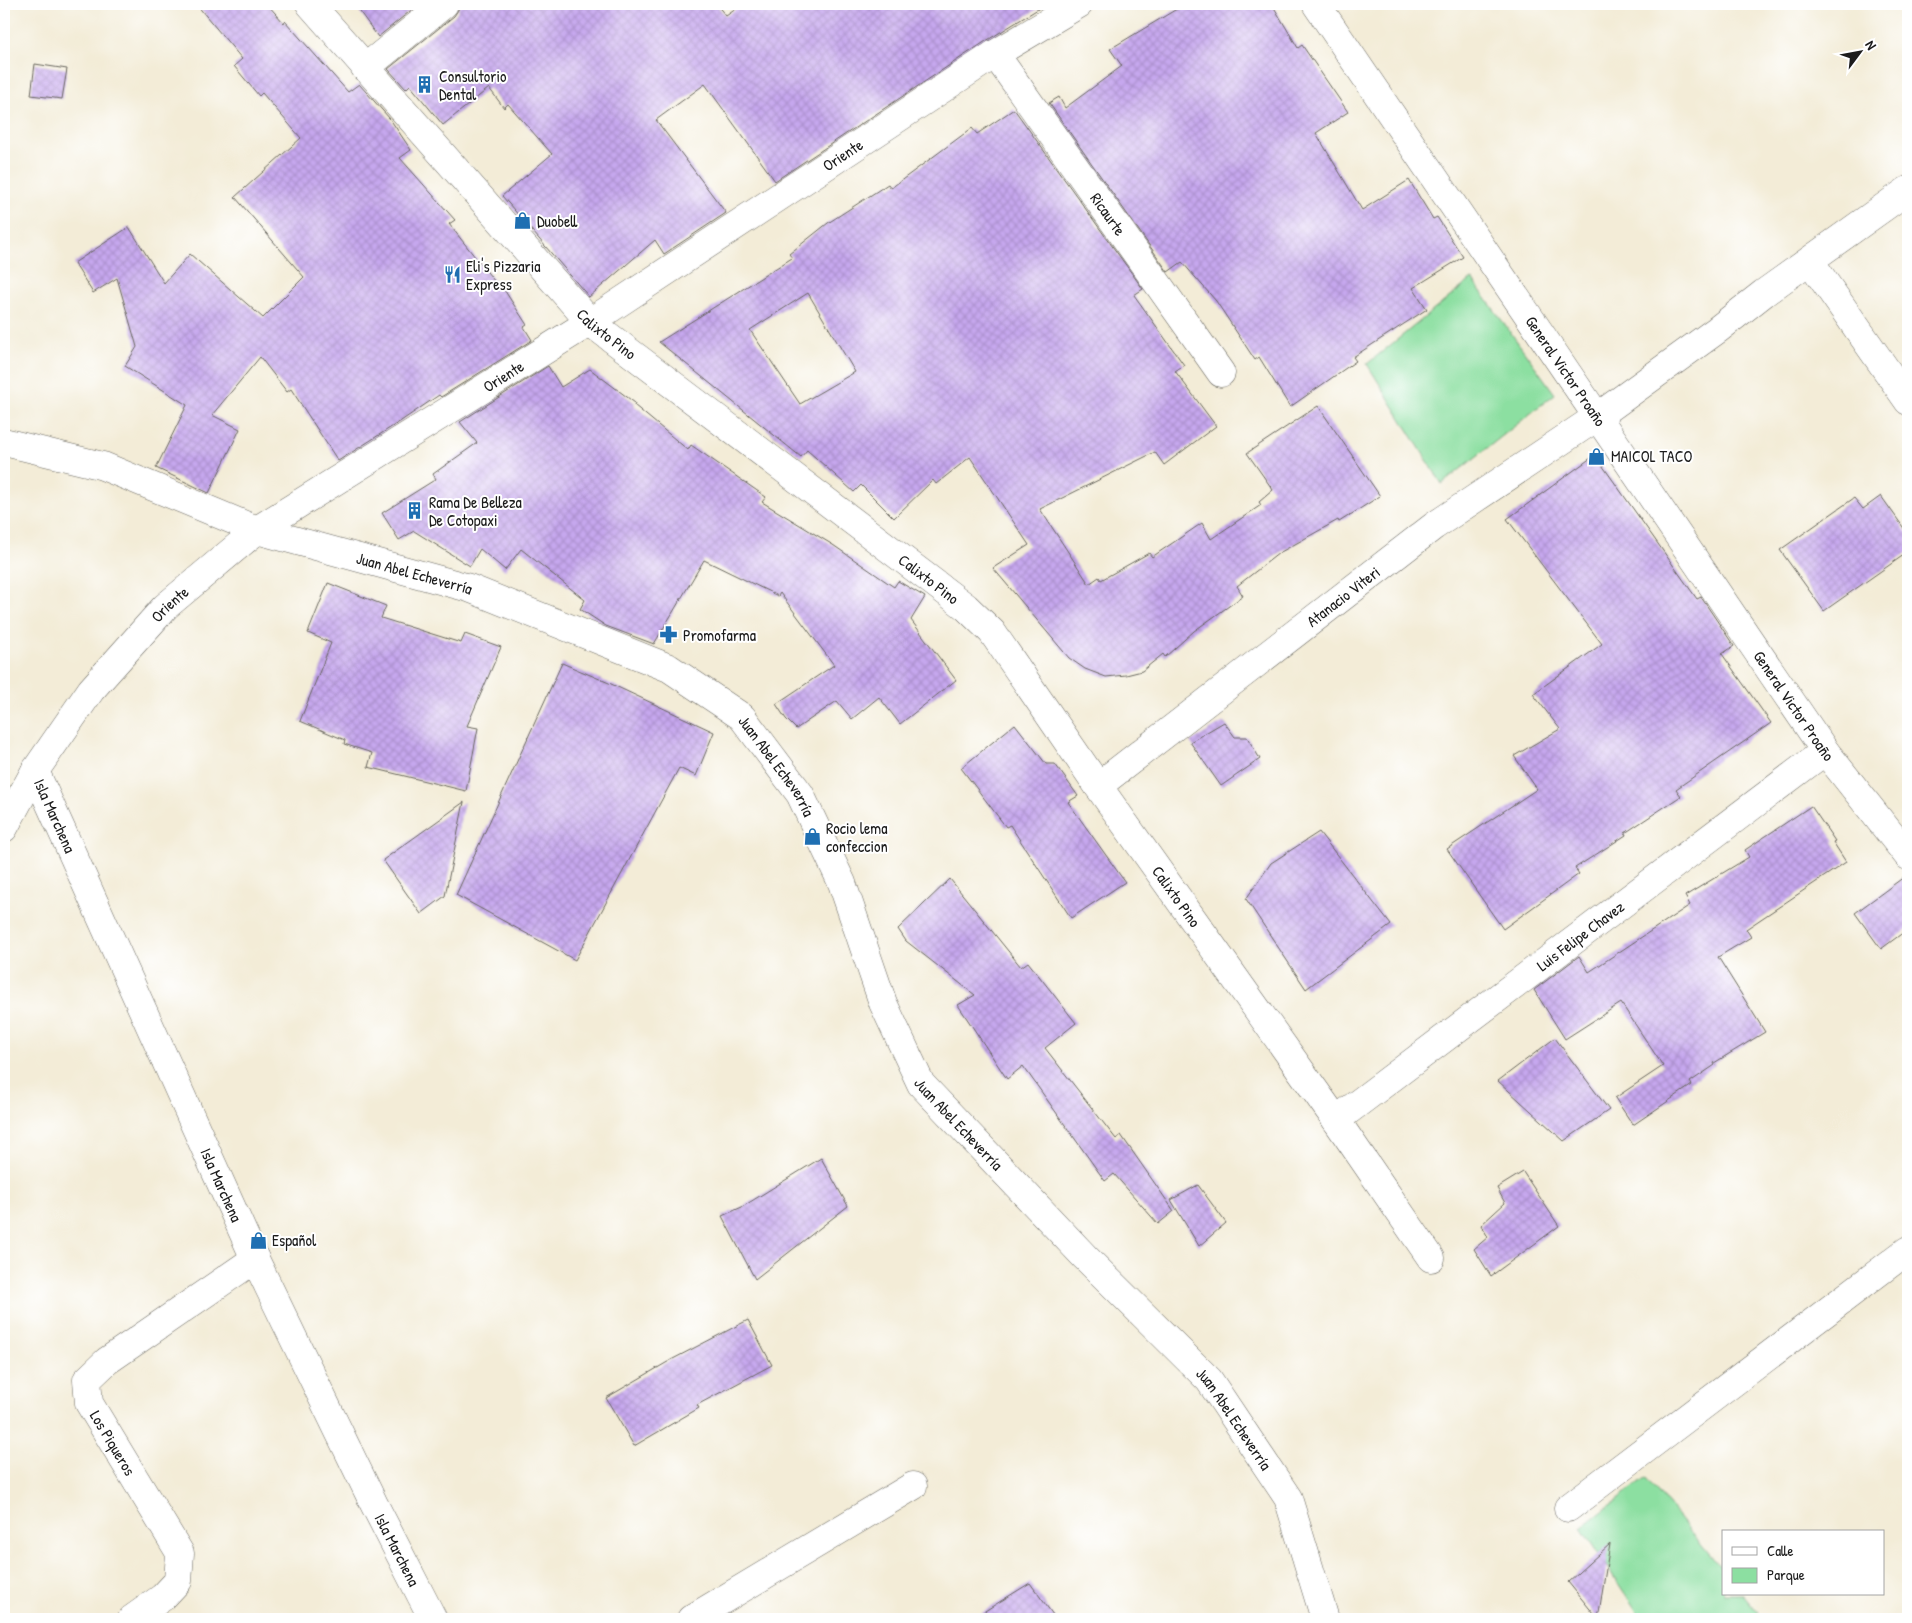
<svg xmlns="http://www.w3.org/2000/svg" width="1912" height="1623" viewBox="0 0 1912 1623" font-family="'Patrick Hand',sans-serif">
<defs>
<pattern id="building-cross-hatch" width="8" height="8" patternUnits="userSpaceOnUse" patternTransform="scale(1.25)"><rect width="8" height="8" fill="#c6a7ee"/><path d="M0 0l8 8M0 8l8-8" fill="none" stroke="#aa8fcc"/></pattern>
</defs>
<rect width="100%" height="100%" fill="#fff"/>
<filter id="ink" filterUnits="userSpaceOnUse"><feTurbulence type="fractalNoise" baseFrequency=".02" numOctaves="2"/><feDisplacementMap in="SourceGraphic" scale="10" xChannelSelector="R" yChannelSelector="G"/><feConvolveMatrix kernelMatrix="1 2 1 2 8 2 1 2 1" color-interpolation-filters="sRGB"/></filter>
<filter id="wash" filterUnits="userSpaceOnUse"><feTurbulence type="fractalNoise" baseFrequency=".0096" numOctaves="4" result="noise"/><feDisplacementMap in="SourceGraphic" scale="20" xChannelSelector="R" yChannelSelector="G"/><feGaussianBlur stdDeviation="1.12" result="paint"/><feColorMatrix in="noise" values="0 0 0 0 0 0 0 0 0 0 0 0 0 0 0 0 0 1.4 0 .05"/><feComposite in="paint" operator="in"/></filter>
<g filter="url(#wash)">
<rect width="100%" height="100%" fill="#f3ecd7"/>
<g fill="#8cdfa1" stroke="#547e5e">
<polygon points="1472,279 1555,394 1442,484 1367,364"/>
<polygon points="1646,1478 1723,1570 1723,1594 1743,1594 1758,1612 1751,1619 1642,1619 1581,1528"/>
</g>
<g id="blocks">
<g fill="url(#building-cross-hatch)" fill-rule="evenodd">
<polygon points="196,4 267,4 284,23 285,21 348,92 359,84 390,119 411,150 400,158 455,220 449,224 499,287 501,285 527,325 524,327 532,340 441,397 439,395 401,421 338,461 291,389 287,392 260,357 212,415 240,429 209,493 156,468 187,405 125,366 137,347 117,278 93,293 74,263 129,227 164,283 190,254 263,318 304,277 235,197 301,138 262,93 259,96 234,66 242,59"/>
<polygon points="354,4 419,4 378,37"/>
<polygon points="459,4 716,4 726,16 743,4 1046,4 986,41 775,181 705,84 656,120 726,213 664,254 655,240 589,297 502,196 552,154 508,104 504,108 489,88 443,125 410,85 406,89 388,69 454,16 458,10"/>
<polygon points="1185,4 1272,4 1298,48 1302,45 1348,112 1316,133 1362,210 1409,180 1433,219 1437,217 1463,257 1413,288 1427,309 1353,357 1356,361 1290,407 1259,357 1255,360 1216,301 1182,262 1168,272 1049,103 1059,97 1065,108 1122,66 1110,49"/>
<polygon points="35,64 67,69 62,99 31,95"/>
<path d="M1014 109 1143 289 1134 295 1184 365 1175 371 1216 426 1164 465 1155 452 1040 509 1089 584 1099 577 1101 580 1149 553 1152 557 1202 523 1211 539 1261 505 1259 502 1273 490 1247 453 1318 406 1380 496 1339 522 1338 520 1279 553 1237 586 1243 596 1194 631 1165 657 1163 654 1142 671 1126 675 1106 677 1085 669 1069 658 993 568 1029 545 970 457 936 484 933 480 894 518 861 485 854 492 807 450 801 457 659 342 792 258 789 254 828 223 888 184 891 188 972 128 977 134ZM808 293 855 372 800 404 750 330Z"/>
<polygon points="548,366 561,387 590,369 635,403 634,405 688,450 691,445 766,497 762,502 833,545 894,587 898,581 925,597 911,620 956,680 900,724 879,697 852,719 837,701 796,729 786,719 776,704 834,665 780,593 778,596 704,560 654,644 606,626 580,609 585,600 521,549 505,570 480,549 470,566 414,531 399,540 382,513 436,479 433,474 477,443 460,422"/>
<polygon points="1595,455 1697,599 1701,597 1734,646 1722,654 1771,723 1676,789 1681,796 1625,833 1626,835 1575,868 1579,874 1503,929 1447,849 1537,789 1514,756 1560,729 1533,694 1602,644 1507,519"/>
<polygon points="1881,496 1908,534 1908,552 1824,611 1780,550 1854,498 1863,509"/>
<polygon points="328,583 386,606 381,618 461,643 465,634 501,647 467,726 478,728 466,791 368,767 372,753 344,744 345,740 300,721 331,643 308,633"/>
<polygon points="562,663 609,683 714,732 696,776 679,768 575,960 456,895"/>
<polygon points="1224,722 1235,737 1247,737 1260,759 1221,786 1190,742"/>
<polygon points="1015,724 1046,764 1055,764 1078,796 1068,802 1125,882 1071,918 1010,825 1006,827 961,768"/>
<polygon points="464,802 445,896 421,914 383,860"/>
<polygon points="1811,806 1835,841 1833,842 1846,862 1746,929 1751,937 1718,957 1765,1032 1714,1063 1715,1065 1690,1082 1692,1085 1633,1125 1615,1098 1663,1066 1621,1003 1565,1039 1534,990 1579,956 1589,972 1690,905 1685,896 1749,857 1745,850"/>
<polygon points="1319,832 1391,925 1306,989 1246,899 1271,863"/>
<polygon points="1908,874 1908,929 1881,949 1855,913"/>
<polygon points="950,879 1021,967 1028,962 1076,1023 1045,1048 1116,1139 1121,1135 1174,1211 1158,1224 1114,1174 1105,1181 1023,1066 1007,1079 958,1005 975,995 906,941 898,929"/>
<polygon points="1555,1038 1609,1110 1564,1141 1498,1081"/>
<polygon points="821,1158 848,1206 755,1279 722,1216 742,1207"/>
<polygon points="1523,1172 1559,1226 1491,1276 1474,1249 1488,1237 1481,1225 1505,1203 1497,1188"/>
<polygon points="1198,1185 1226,1223 1199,1246 1171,1200"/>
<polygon points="748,1320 772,1365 697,1405 699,1408 634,1446 606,1398 671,1360"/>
<polygon points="1610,1544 1598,1619 1568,1582"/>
<polygon points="1030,1583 1056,1619 972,1619"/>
</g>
</g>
</g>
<g filter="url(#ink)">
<use href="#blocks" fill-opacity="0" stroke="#67655d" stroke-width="1"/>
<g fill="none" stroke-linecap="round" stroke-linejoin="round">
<defs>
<g id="minor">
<path id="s1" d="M310 4 590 322 966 607 992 632 1098 786 1336 1120 1431 1258"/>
<path id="s2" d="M995 54 1221 373"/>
<polyline points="365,68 444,4"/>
<polyline points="1810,261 1908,401"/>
<path id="s3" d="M4 442 103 466 257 530 469 588 669 668 742 717 800 794 842 883 883 1003 921 1084 1085 1257 1209 1380 1288 1498 1325 1619"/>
<path id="s4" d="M35 771 255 1259 374 1504 433 1619"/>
<path id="s5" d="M1098 786 1434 526 1597 417 1717 330 1764 293 1908 190"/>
<path id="s6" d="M4 828 35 771 91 690 165 607 257 530 590 322 995 54 1079 4"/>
<path id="s7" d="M1336 1120 1825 751"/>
<polyline points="1568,1508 1908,1250"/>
<polyline points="132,1619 163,1597 178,1581 180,1553 89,1403 87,1380 107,1361 255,1259"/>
<polyline points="691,1619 913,1486"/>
</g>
<g id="tertiary">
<path id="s8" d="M1316 4 1825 751 1908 856"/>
</g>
</defs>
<use href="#minor" stroke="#67655d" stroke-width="29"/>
<use href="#tertiary" stroke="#67655d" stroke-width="29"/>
<use href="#minor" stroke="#fff" stroke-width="28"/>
<use href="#tertiary" stroke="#fff" stroke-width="28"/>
</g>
</g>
<defs>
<symbol id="building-bare" viewBox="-9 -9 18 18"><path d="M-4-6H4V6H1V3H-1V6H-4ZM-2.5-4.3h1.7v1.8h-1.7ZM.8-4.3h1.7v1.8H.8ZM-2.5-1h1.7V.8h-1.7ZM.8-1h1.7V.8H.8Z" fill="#1f6fb2" stroke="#fff" stroke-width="2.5" paint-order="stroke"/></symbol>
<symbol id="shop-bare" viewBox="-9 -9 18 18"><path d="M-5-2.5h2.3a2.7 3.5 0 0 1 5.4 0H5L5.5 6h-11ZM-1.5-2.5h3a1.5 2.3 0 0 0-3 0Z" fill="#1f6fb2" stroke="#fff" stroke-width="2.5" paint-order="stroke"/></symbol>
<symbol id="restaurant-bare" viewBox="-9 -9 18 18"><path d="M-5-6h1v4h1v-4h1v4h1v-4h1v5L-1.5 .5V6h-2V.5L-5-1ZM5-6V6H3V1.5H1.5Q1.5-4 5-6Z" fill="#1f6fb2" stroke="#fff" stroke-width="2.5" paint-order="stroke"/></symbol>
<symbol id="pharmacy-bare" viewBox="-9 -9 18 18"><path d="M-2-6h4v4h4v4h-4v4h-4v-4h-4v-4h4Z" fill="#1f6fb2" stroke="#fff" stroke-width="2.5" paint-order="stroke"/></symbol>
</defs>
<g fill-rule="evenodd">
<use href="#building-bare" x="412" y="72" width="25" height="25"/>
<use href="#shop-bare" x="510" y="208" width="25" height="25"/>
<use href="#restaurant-bare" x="440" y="262" width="25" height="25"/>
<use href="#shop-bare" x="1584" y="444" width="25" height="25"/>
<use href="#building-bare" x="402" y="498" width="25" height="25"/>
<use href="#pharmacy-bare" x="656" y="622" width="25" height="25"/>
<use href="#shop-bare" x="800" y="824" width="25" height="25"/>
<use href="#shop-bare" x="246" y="1228" width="25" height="25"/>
</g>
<g text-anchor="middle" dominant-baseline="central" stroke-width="4" stroke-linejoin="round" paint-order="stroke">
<g font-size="16" fill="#1c1c1c" stroke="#fff" text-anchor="start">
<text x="439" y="76">Consultorio<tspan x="439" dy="18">Dental</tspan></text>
<text x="537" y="221">Duobell</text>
<text x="466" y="266">Eli's Pizzaria<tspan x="466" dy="18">Express</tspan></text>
<text x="1611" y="456">MAICOL TACO</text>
<text x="429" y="502">Rama De Belleza<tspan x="429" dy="18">De Cotopaxi</tspan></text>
<text x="683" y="635">Promofarma</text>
<text x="826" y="828">Rocio lema<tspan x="826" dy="18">confeccion</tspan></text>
<text x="272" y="1240">Español</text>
</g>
<g font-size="16" fill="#1c1c1c" stroke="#fff">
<text stroke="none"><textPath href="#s6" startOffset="1090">Oriente</textPath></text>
<text stroke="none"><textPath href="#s2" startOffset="196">Ricaurte</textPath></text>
<text stroke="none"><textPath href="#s1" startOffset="444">Calixto Pino</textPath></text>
<text stroke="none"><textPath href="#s8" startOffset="444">General Victor Proaño</textPath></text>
<text stroke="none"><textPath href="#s6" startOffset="685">Oriente</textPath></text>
<text stroke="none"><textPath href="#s3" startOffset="432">Juan Abel Echeverría</textPath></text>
<text stroke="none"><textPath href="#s1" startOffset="849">Calixto Pino</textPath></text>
<text stroke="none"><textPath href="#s5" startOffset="310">Atanacio Viteri</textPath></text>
<text stroke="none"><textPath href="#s6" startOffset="280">Oriente</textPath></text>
<text stroke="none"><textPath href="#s8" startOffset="849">General Victor Proaño</textPath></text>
<text stroke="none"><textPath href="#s3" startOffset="852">Juan Abel Echeverría</textPath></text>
<text stroke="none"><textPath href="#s4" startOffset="49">Isla Marchena</textPath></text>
<text stroke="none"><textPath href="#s1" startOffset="1254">Calixto Pino</textPath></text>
<text stroke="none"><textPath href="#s7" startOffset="306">Luis Felipe Chavez</textPath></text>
<text stroke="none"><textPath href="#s3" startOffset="1258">Juan Abel Echeverría</textPath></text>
<text stroke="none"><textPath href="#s4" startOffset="454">Isla Marchena</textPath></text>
<text stroke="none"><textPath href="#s3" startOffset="1662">Juan Abel Echeverría</textPath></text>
<text transform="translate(113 1443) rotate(59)">Los Piqueros</text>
<text stroke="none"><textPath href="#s4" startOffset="859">Isla Marchena</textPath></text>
</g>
</g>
<rect width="1912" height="1623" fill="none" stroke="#fff" stroke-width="20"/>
<rect x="1722" y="1530" width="162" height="65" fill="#ffffff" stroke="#a4a4a4"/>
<rect x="1732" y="1547" width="25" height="8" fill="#ffffff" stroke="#a4a4a4"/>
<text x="1767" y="1556" font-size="15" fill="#1c1c1c">Calle</text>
<rect x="1732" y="1568" width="25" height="15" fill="#8cdfa1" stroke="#a4a4a4"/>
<text x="1767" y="1580" font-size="15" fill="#1c1c1c">Parque</text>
<g transform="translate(1860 52) rotate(58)" stroke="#ffffff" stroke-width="4" paint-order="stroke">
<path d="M0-4L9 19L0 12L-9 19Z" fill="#1c1c1c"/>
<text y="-8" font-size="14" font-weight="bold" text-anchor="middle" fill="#1c1c1c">N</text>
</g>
</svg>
